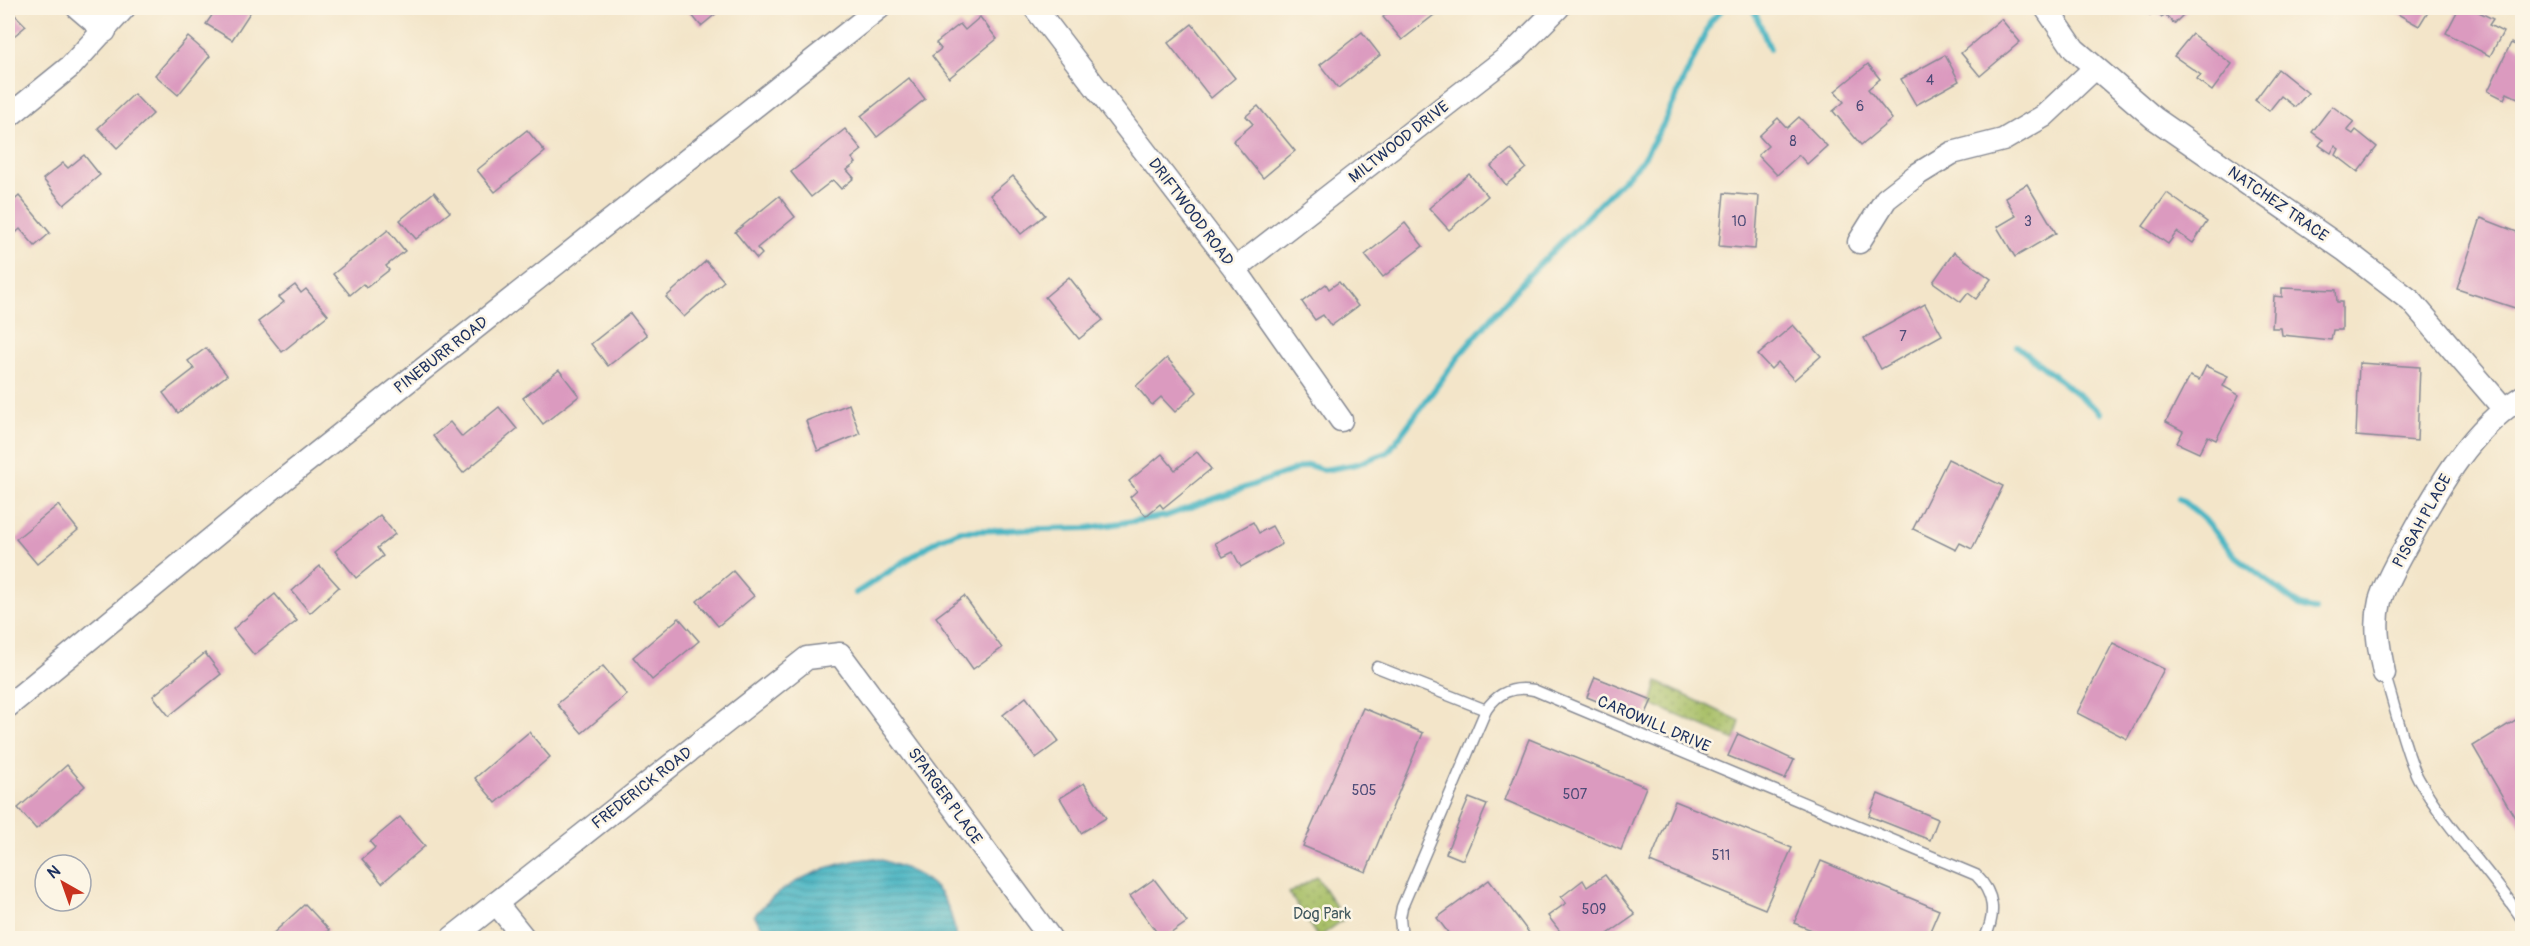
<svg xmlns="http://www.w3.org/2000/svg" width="2530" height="946" viewBox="0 0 2530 946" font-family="Pangolin,sans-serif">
<defs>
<pattern id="park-dots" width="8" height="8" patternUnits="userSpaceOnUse" patternTransform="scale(1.5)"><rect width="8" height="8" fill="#a5bd63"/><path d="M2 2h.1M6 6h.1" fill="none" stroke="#869a55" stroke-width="1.8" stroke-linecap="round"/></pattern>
<pattern id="water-rules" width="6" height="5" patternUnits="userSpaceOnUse" patternTransform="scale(1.5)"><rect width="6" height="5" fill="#48b5c3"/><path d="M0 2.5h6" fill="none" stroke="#3b94a2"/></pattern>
</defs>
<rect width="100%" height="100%" fill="#fcf5e5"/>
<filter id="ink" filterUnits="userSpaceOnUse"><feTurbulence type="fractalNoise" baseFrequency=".0167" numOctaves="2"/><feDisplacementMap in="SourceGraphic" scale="12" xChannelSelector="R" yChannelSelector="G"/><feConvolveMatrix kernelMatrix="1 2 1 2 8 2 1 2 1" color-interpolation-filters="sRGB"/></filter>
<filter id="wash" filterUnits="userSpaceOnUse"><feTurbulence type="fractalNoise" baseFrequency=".008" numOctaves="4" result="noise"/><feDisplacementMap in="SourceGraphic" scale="24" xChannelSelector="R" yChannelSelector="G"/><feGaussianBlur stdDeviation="1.35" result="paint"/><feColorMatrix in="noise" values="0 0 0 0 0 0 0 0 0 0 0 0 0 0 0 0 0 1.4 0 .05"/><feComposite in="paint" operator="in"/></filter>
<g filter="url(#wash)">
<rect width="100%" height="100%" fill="#f3e5c9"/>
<g fill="url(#park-dots)" stroke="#607660" stroke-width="1.5">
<polygon points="1657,682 1740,721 1735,740 1651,704"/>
<polygon points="1317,877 1344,919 1318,938 1289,893"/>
</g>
<path fill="url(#water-rules)" stroke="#327290" stroke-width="1.5" d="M875 858C924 873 949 885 956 938H771L754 916C782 882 831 861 875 858Z"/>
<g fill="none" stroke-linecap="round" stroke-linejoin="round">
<g stroke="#48b5c3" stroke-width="6">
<polyline points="1753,8 1770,49"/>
<polyline points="2017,346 2101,413"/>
<polyline points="2179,498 2204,519 2236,557 2300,606 2315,610"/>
<polyline points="856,593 939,539 960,531 1088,528 1166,516 1308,465 1324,470 1357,464 1388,452 1463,351 1527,277 1641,162 1663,125 1711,21 1723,8"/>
</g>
</g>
<g id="blocks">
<g fill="#db9abf">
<polygon points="8,8 26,26 8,41"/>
<polygon points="217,8 253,8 232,40 206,24"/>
<polygon points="686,8 723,8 701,26"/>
<polygon points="1383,8 1443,8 1402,40 1383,17 1388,13"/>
<polygon points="2143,8 2190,8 2174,24 2165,14 2162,17 2155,10 2150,15"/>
<polygon points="2387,8 2430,8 2419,26"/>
<polygon points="2459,8 2471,8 2493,19 2489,25 2503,32 2490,56 2446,33"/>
<polygon points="980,17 997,39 949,78 932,56 941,49 936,43 960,24 965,30"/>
<polygon points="2001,19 2020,42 1980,76 1961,53"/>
<polygon points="1192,24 1235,78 1211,98 1168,43"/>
<polygon points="1362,32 1380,55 1338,88 1320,65"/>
<polygon points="2192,34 2232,64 2212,91 2196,79 2201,75 2174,56"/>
<polygon points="188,37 210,56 178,95 155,75"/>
<polygon points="2511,43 2522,48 2522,93 2520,99 2507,93 2504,99 2488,91"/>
<polygon points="1945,55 1959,81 1916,105 1901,79"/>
<polygon points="1868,64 1880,79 1868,89 1892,119 1861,145 1833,111 1844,102 1835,91"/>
<polygon points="2278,69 2308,93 2295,107 2281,96 2269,111 2255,100"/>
<polygon points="909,78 925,99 877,137 861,116"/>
<polygon points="134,94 153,114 117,148 98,128"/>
<polygon points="1258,106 1295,151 1263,178 1233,141 1253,124 1246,116"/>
<polygon points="2332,106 2354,122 2347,130 2353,134 2356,130 2377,147 2358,172 2336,155 2339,149 2335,146 2331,153 2319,145 2323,140 2312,132"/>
<polygon points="1799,117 1827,146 1807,164 1799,155 1777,175 1758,155 1768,146 1759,136 1778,118 1787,128"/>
<polygon points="845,129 862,150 852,158 856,163 847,170 854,178 841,189 833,180 811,197 791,172"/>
<polygon points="527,130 545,152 495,192 477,170"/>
<polygon points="1511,149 1526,168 1506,185 1491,166"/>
<polygon points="84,155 100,175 64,205 43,179 63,163 68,168"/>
<polygon points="1469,174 1488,196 1449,230 1429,208"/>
<polygon points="1013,176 1045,215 1021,234 990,195"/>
<polygon points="2027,184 2056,233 2015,257 1997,227 2016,216 2005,197"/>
<polygon points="434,192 450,212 416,239 400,220"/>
<polygon points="1724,193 1759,196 1755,249 1719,246"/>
<polygon points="2167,193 2207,222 2193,243 2177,232 2168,244 2143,226"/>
<polygon points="19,196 50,233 35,246 20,229 8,240 8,206"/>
<polygon points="779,196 795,217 757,248 762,254 757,259 735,232"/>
<polygon points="2481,218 2522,234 2522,289 2515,308 2457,289"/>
<polygon points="1405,223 1423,246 1383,277 1365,255"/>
<polygon points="388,230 405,251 386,266 389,270 366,288 363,284 350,295 333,274"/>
<polygon points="1954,252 1991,279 1976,299 1968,293 1961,302 1933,282"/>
<polygon points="706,261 724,281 684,317 666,297"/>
<polygon points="1069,277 1103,320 1079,339 1045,297"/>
<polygon points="1339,282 1358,306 1331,326 1323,315 1315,320 1302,302 1326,284 1329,289"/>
<polygon points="295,285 301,293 306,289 328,315 282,352 258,322 284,302 279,297"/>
<polygon points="2282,288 2336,290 2337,302 2342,302 2342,330 2333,330 2331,340 2282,335 2281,328 2272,328 2274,296 2282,297"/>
<polygon points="1925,304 1942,335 1881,369 1864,338"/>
<polygon points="630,313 647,335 608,366 591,344"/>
<polygon points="1793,325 1821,356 1794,380 1778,362 1771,369 1758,355"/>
<polygon points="206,348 227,375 178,413 163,393 194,369 188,361"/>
<polygon points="1167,358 1197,392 1175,412 1161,397 1152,405 1136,386"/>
<polygon points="2359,363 2420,367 2417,441 2356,436"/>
<polygon points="2206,366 2228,376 2223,386 2239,395 2216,440 2208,436 2199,453 2177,443 2183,431 2166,422 2190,376 2199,380"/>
<polygon points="559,370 579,396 543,424 523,398"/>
<polygon points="849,404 860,434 818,451 806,421"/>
<polygon points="499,407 517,429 463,473 433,436 450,422 462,437"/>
<polygon points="1197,452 1211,469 1163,508 1160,504 1146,516 1130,497 1137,491 1129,481 1162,454 1175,470"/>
<polygon points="1948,459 2003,486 1972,549 1960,543 1956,550 1913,529"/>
<polygon points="58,505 78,530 37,564 16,539"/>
<polygon points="380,515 395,534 377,548 383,556 356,578 335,551"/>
<polygon points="1253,522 1259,533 1272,526 1282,544 1241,567 1233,552 1223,557 1215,543"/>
<polygon points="320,566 339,587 310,613 292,591"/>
<polygon points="733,571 754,596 718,626 697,601"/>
<polygon points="275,594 297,621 254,655 233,629"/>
<polygon points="964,596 1002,648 973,669 936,617"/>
<polygon points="679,618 699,641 652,680 633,657"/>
<polygon points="2113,643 2164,669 2127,739 2077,713"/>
<polygon points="205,653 221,674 169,716 153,696"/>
<polygon points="603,666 627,695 582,733 557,704"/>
<polygon points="1595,677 1652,700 1643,720 1587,697"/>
<polygon points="1026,697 1059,741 1036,758 1003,715"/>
<polygon points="1363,708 1423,733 1366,872 1303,846"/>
<polygon points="2522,716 2522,830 2473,746"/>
<polygon points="529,732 550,757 496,803 475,778"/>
<polygon points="1738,734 1794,760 1785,779 1728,756"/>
<polygon points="1529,739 1646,787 1621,850 1505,800"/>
<polygon points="67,765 85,786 36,829 18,808"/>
<polygon points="1084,783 1106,818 1081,833 1060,798"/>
<polygon points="1878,794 1938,819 1930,840 1869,816"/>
<polygon points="1469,798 1487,805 1463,860 1446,853"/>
<polygon points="1675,801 1792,848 1765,909 1650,862"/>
<polygon points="400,817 425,846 382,883 362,859 375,848 370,842"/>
<polygon points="1821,861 1939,910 1927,938 1832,938 1794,923"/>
<polygon points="1605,875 1635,915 1602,938 1565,938 1548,916 1566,903 1561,897 1583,880 1587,887"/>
<polygon points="1154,879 1187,922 1164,938 1161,938 1130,896"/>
<polygon points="1489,880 1533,938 1452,938 1437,918"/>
<polygon points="305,904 329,930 319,938 268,938"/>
</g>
</g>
</g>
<g filter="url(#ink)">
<use href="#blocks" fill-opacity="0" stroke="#878a94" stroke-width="1.5"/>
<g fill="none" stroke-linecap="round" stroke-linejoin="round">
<defs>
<g id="lane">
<polyline points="1377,667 1486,710"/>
<path d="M2384 673C2394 702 2405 753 2418 778 2447 830 2490 870 2522 919"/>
<path d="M1402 938 1400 918 1402 907 1486 710C1498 692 1513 686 1534 690L1976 875C1995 894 1996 914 1985 938"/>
</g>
<g id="street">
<polyline points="78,8 105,31"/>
<polyline points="1035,8 1235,269 1341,420"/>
<polyline points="2046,8 2074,49 2154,118 2346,251 2411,301 2504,409"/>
<polyline points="8,117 71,66 124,8"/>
<polyline points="1859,242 1886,199 1918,174 1952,153 2003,140 2044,116 2094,69"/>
<polyline points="1235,269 1513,53 1558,8"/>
<path d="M2384 673C2379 648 2374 626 2380 601 2386 580 2400 557 2410 539 2439 486 2471 429 2522 397"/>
<polyline points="8,706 273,488 879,8"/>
<polyline points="496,903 524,938"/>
<polyline points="452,938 807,658 840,654 1050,938"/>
</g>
</defs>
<use href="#lane" stroke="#878a94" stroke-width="13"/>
<use href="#street" stroke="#878a94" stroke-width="25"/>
<use href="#lane" stroke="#fff" stroke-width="10"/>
<use href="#street" stroke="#fff" stroke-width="22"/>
</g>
</g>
<g text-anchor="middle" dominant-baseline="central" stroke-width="5" stroke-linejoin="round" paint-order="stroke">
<g font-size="14" fill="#4b4a76">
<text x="1930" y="80">4</text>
<text x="1860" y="106">6</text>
<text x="1793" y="141">8</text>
<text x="1739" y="221">10</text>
<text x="2028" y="221">3</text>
<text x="1903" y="336">7</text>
<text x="1364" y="790">505</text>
<text x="1575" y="794">507</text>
<text x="1721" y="855">511</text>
<text x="1594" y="909">509</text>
</g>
<g font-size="16" fill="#1b2f5e" stroke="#fcf5e5">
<text transform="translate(1399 142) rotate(-38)">MILTWOOD DRIVE</text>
<text transform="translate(2278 204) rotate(35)">NATCHEZ TRACE</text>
<text transform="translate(1191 212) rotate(53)">DRIFTWOOD ROAD</text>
<text transform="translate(441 355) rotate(-38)">PINEBURR ROAD</text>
<text transform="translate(2422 521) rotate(-61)">PISGAH PLACE</text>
<text transform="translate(1654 724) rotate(23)">CAROWILL DRIVE</text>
<text transform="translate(642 788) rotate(-38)">FREDERICK ROAD</text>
<text transform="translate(945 796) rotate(54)">SPARGER PLACE</text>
</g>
<g font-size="16" fill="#445a60" stroke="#fcf5e5">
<text x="1322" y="914">Dog Park</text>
</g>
</g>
<rect width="2530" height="946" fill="none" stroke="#fcf5e5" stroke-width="30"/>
<g transform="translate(63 883) rotate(320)"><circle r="28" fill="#fcf5e5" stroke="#a2a6af" stroke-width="1.5"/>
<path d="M0-4.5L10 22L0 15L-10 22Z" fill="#c8321e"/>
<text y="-9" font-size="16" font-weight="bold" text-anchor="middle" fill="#1b2f5e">N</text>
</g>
</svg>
